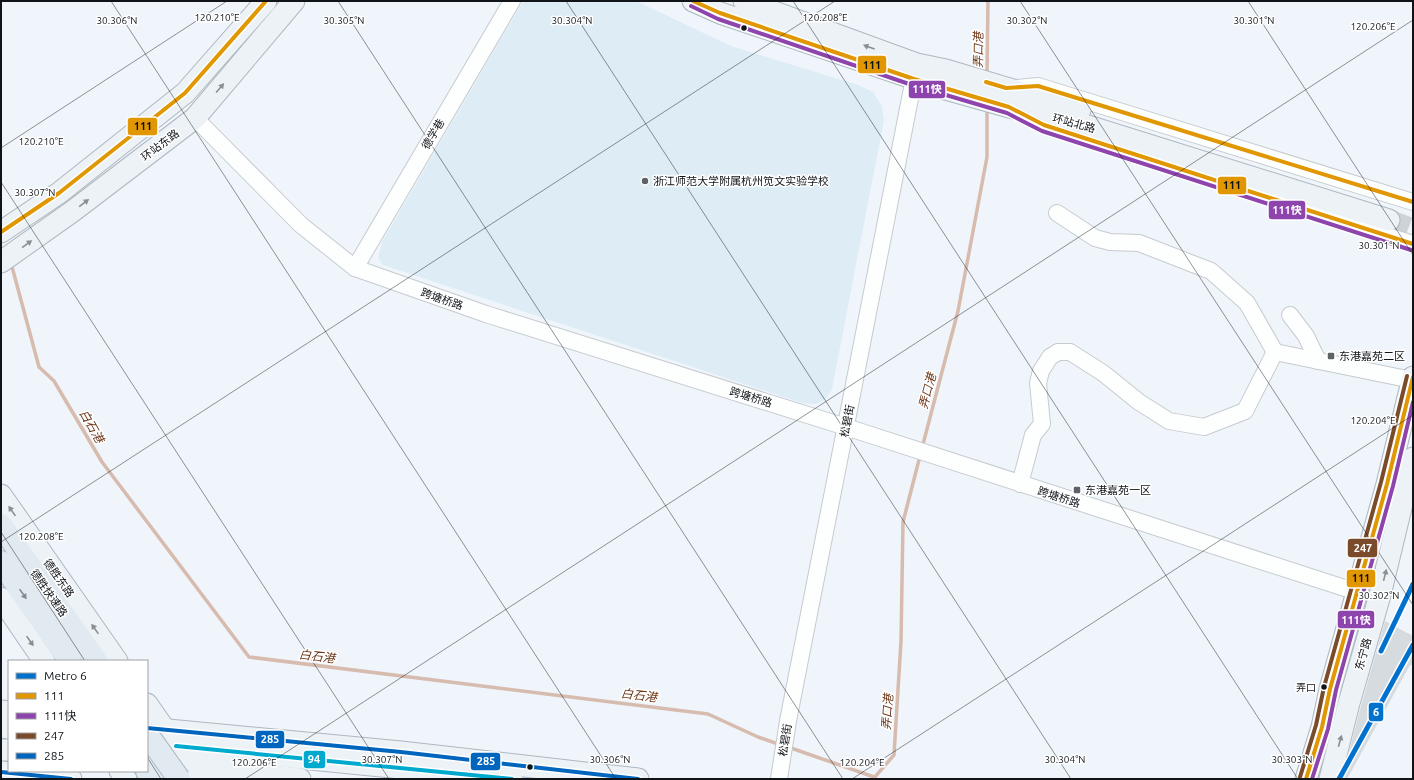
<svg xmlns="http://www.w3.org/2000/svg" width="1414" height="780" viewBox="0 0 1414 780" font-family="Ubuntu,'Noto Sans SC',sans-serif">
<rect width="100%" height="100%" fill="#eff5fa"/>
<polygon fill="#deecf6" points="523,1 636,1 731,46 858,85 873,92 882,106 884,120 832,389 826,399 816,404 802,403 383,265 378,258 382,242"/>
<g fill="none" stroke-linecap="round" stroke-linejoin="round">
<g stroke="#d6bbae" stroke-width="3.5">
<polyline points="987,75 988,1"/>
<polyline points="11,263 39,367 54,381 102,462 249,657 708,714 758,737 781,745"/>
<polyline points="922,448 958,311 987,157 987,107"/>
<polyline points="788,747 874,777"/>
<polyline points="874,778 894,755 901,641 903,522 920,456"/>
</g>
</g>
<polygon fill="#d6dbe0" points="1385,621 1413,636 1413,665 1410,665 1347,779 1342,779 1361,706"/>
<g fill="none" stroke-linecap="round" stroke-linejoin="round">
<polyline stroke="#ced3d8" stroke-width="21" stroke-dasharray="21 10" stroke-linecap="butt" points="1389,220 1413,229"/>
<defs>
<g id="minor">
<polyline points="1016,88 1038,86 1413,202"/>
<polyline points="1028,117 1044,125 1413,244"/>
<polyline points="195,118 301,225 355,268 486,314 846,427 1357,592"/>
<polyline points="1057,213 1095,238 1110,242 1139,243 1211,271 1247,303 1275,352 1412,380"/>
<polyline points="355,268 512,1"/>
<polyline points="1290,315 1306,336 1318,361"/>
<polyline points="1020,484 1033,435 1042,424 1038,383 1041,371 1050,357 1058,352 1070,352 1103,373 1139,402 1169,421 1204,427 1245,411 1275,352"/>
<polyline points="779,779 788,721 916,68"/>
</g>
<g id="major">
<polyline points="693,1 720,13 945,89 1009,107 1072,121 1389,220"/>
<polyline points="744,1 917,64 946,70 1080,110"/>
<polyline points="1,232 59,193 185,93 266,1"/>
<polyline points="1,262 73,211 195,118 294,1"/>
<polyline points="1,495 117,661"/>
<polyline points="1,598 44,661"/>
<polyline points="147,704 170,737"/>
<polyline points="1,711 9,712"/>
<polyline points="1,727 9,728"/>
<polyline points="147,728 401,752 638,779"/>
<polyline points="179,746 512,779"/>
<polyline points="1,750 9,750"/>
<polyline points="157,764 300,779"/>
<polyline points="120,771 126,779"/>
<polyline points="1,772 71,779"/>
<polyline points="1306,779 1322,727 1330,689 1387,484 1413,377"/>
<polyline points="1330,779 1349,703 1380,595 1413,458"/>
</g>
<g id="highway">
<polyline points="1,525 96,661"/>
<polyline points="1,562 70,661"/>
<polyline points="147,771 153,779"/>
</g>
</defs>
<use href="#minor" stroke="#c6cbcf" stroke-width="18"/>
<use href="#major" stroke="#aeb8c2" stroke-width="23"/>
<use href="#highway" stroke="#aeb8c2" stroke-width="24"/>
<use href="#minor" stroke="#fdfefe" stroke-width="16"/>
<use href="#major" stroke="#ecf2f6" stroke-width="21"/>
<use href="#highway" stroke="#e2eaf1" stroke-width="22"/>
<defs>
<polyline id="highway-bridge" points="147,734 179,779"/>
</defs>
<use href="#highway-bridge" stroke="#aeb8c2" stroke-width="24" stroke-linecap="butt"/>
<use href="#highway-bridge" stroke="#e2eaf1" stroke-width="22"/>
<defs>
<g id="bus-1">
<polyline points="693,1 720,13 914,79 1009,107 1044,125 1413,244"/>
<polyline points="986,82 1006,88 1038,86 1413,202"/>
<polyline points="1,232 59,193 185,93 266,1"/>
<polyline points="1306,779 1322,727 1330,689 1387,484 1413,377"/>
</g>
<g id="bus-2">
<polyline points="691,6 718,19 912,85 1007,113 1042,131 1411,250"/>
<polyline points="1312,779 1328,729 1336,690 1393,486 1413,402"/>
</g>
<polyline id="bus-3" points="1300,777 1316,725 1324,687 1381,482 1407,376"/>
<g id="bus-4">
<polyline points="147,728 401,752 638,779"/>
<polyline points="1,772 71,779"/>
</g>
<polyline id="bus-5" points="176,746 512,779"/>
</defs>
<use href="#bus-1" stroke="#fff" stroke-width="7"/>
<use href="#bus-2" stroke="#fff" stroke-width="7"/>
<use href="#bus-3" stroke="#fff" stroke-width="7"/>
<use href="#bus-4" stroke="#fff" stroke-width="7"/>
<use href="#bus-5" stroke="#fff" stroke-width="7"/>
<use href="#bus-1" stroke="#e09702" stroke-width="4"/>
<use href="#bus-2" stroke="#8e44ad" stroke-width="4"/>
<use href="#bus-3" stroke="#7a4b2a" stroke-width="4"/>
<use href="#bus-4" stroke="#0065bd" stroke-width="4"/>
<use href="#bus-5" stroke="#00a9ce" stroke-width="4"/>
<defs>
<g id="metro-1">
<polyline points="1381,651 1413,584"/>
<polyline points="1339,779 1413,645"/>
</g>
</defs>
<use href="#metro-1" stroke="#fff" stroke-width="8"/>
<use href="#metro-1" stroke="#0072ce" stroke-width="5"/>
</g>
<defs><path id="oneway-solid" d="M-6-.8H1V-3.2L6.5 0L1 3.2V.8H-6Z"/></defs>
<g fill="#898e92">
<use href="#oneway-solid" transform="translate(869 47) rotate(-160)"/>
<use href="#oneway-solid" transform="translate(220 88) rotate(-50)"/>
<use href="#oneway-solid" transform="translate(84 203) rotate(-37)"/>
<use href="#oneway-solid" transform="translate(27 244) rotate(-36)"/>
<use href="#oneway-solid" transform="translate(12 511) rotate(-125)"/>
<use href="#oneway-solid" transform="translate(1385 575) rotate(-76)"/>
<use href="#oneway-solid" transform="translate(95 629) rotate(-125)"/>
<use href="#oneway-solid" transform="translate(30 641) rotate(55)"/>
<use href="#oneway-solid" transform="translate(1340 741) rotate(-75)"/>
</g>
<use fill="#848a8f" href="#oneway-solid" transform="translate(23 594) rotate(55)"/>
<path fill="none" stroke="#101418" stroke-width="1" stroke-opacity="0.45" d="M111 1 616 779M338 1 843 779M566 1 1071 779M793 1 1298 779M1020 1 1413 605M1248 1 1413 255M1 148 227 1M1 182 389 779M1 532 85 661M1 542 835 1M147 757 161 779M245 779 1413 20M852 779 1413 415"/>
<g fill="#101418" stroke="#fff" stroke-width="1.5">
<circle cx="744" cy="28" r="3.5"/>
<circle cx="1324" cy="687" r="3.5"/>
<circle cx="530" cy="767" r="3.5"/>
</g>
<g fill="#5e6367" stroke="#fff" stroke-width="1.5">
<circle cx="645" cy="181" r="4"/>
<rect x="1327" y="352" width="8" height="8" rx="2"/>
<rect x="1073" y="486" width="8" height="8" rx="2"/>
</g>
<g text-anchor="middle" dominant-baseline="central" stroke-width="3" stroke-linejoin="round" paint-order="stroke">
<g font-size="10" fill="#101418" stroke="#fff" text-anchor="end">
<text x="1316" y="687">弄口</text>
</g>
<g font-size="11" fill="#101418" stroke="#fff">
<text transform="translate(1074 123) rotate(15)">环站北路</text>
<text transform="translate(433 134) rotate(-59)">德学巷</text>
<text transform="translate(160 145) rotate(-37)">环站东路</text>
<text transform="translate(442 299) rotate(19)">跨塘桥路</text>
<text transform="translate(751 397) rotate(17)">跨塘桥路</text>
<text transform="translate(847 421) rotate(-79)">松碧街</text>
<text transform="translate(1059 497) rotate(18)">跨塘桥路</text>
<text transform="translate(59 578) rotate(55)">德胜东路</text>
<text transform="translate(49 593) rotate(55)">德胜快速路</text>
<text transform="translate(1363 654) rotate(-74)">东宁路</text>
<text transform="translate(785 740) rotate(-81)">松碧街</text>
</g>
<g font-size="11" fill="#101418" stroke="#fff" text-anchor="start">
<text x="653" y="181">浙江师范大学附属杭州笕文实验学校</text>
<text x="1339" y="356">东港嘉苑二区</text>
<text x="1085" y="490">东港嘉苑一区</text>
</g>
<g font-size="12" font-style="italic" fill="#6b3516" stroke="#fff">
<text transform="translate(978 50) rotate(-89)">弄口港</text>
<text transform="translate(927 391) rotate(-75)">弄口港</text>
<text transform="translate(92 426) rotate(60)">白石港</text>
<text transform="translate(317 656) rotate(7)">白石港</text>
<text transform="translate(639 695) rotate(7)">白石港</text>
<text transform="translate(887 712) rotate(-86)">弄口港</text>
</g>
</g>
<g font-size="10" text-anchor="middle" fill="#101418" stroke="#fff" stroke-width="3" stroke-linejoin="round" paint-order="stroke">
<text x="217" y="21">120.210°E</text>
<text x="825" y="21">120.208°E</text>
<text x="117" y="24">30.306°N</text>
<text x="344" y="24">30.305°N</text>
<text x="572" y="24">30.304°N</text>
<text x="1027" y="24">30.302°N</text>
<text x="1254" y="24">30.301°N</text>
<text x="1373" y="30">120.206°E</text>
<text x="41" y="145">120.210°E</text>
<text x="35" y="196">30.307°N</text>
<text x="1379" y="249">30.301°N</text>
<text x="1373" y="424">120.204°E</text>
<text x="41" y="540">120.208°E</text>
<text x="1379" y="599">30.302°N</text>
<text x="382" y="763">30.307°N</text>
<text x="610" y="763">30.306°N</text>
<text x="1065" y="763">30.304°N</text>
<text x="1292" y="763">30.303°N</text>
<text x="254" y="766">120.206°E</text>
<text x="862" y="766">120.204°E</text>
</g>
<g stroke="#fff" stroke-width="1.5">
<rect x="857" y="55" width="30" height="19" rx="4" fill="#e09702"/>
<rect x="908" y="80" width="38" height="19" rx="4" fill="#8e44ad"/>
<rect x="127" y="117" width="31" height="19" rx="4" fill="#e09702"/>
<rect x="1217" y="176" width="30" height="19" rx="4" fill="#e09702"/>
<rect x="1268" y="200" width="38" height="20" rx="4" fill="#8e44ad"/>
<rect x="1347" y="538" width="31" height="20" rx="4" fill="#7a4b2a"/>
<rect x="1346" y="569" width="30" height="19" rx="4" fill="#e09702"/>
<rect x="1337" y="610" width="38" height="19" rx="4" fill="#8e44ad"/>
<rect x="1368" y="702" width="16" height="20" rx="4" fill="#0072ce"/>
<rect x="255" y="730" width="30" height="19" rx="4" fill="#0065bd"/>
<rect x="303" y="750" width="23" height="19" rx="4" fill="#00a9ce"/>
<rect x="470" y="752" width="31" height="19" rx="4" fill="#0065bd"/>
</g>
<g font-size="11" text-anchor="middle" font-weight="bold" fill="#fff">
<text x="927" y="93">111快</text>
<text x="1287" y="214">111快</text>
<text x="1363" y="552">247</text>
<text x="1356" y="624">111快</text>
<text x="1376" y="716">6</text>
<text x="270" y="743">285</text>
<text x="314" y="763">94</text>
<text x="486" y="765">285</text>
</g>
<g font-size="11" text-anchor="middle" font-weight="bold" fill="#111">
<text x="872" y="69">111</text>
<text x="143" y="130">111</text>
<text x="1232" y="189">111</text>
<text x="1361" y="582">111</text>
</g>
<rect width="1414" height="780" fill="none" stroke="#101418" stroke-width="4"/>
<rect x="8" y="660" width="140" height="112" fill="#ffffff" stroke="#9fa1a3"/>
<rect x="16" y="673" width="20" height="6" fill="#0072ce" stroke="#9fa1a3"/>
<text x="44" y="680" font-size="12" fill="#101418">Metro 6</text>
<rect x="16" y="693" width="20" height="6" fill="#e09702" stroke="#9fa1a3"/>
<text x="44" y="700" font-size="12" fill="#101418">111</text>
<rect x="16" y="713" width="20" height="6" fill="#8e44ad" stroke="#9fa1a3"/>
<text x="44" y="720" font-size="12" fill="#101418">111快</text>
<rect x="16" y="733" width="20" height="6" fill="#7a4b2a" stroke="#9fa1a3"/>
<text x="44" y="740" font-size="12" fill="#101418">247</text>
<rect x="16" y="753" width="20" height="6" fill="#0065bd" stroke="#9fa1a3"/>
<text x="44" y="760" font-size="12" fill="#101418">285</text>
</svg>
